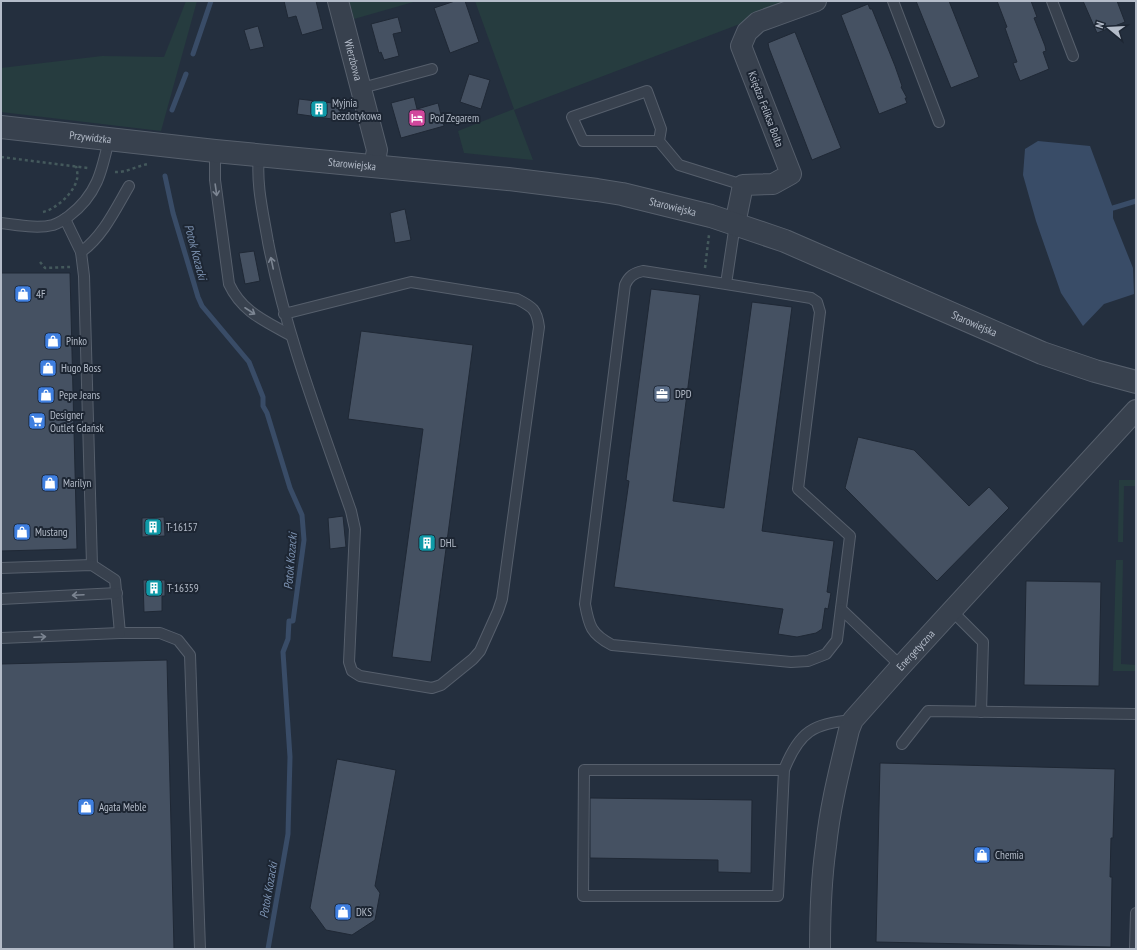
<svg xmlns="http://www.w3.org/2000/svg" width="1137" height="950" viewBox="0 0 1137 950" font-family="'PT Sans Narrow',sans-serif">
<rect width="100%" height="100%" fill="#242f3e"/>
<g fill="#263c3f">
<polygon points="186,1 197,1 161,131 1,112 1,68 102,56 164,57"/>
<polygon points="349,1 417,1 354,19"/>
<polygon points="475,1 800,1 514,110 533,160 464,153 458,131 514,109"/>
<polygon points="1119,480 1136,480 1136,486 1124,486 1123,542 1118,542"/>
<polygon points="1116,560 1123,560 1121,664 1136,665 1136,671 1113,671"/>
</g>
<polygon fill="#394c67" points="1038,141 1090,146 1113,208 1113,218 1133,268 1134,294 1104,304 1083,326 1061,293 1036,221 1023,175 1025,149"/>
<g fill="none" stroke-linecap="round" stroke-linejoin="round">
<g stroke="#394c67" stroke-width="5">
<polyline points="193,54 211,1"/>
<polyline points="172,110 186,74"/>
<polyline points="165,176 173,213 198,297 202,306 249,362 263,397 263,406 267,413 290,488 302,515 304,540 293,621 289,621 288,639 283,652 290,757 288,834 268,949"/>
<polyline points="1113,208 1136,201"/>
</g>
</g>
<g fill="#455162" stroke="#1f2835">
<polygon points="284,1 316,1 323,29 302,35 296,16 288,18"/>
<polygon points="455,1 465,1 479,42 450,53 434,8"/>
<polygon points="916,1 949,1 979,77 951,88"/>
<polygon points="997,1 1031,1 1037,17 1034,18 1045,46 1046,51 1043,52 1049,69 1020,81 1013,63 1017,62 1005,28 1007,27"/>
<polygon points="1083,1 1117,1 1125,22 1097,33"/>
<polygon points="868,4 870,9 872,9 895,66 902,86 901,87 907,98 905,98 907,103 879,114 841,15"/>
<polygon points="398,17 402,32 393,34 399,56 384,60 381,52 379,53 371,24"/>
<polygon points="258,26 264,47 250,50 244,30"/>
<polygon points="795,32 841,148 812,160 769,48 768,43"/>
<polygon points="469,74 490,80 481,109 460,102"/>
<polygon points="414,97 417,109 438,103 444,126 401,138 391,103"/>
<polygon points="299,99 341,104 339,120 297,114"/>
<polygon points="405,209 411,240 395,243 390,213"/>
<polygon points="254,251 260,281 245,284 239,253"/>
<polygon points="1,273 70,273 77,549 1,551"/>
<polygon points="651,289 700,295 673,501 724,508 752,302 792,307 762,531 834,541 827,592 831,593 828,609 825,608 822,629 816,633 797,637 778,634 783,609 614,587 629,481 626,480"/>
<polygon points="361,331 473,345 431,662 392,657 423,429 348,419"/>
<polygon points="858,437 914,450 969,506 989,487 1009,508 937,581 845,488"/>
<polygon points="343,516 346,547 330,549 328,518"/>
<polygon points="164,517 165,536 142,537 142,518"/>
<polygon points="143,580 165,580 165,596 162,596 162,611 144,612"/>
<polygon points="1026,581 1101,582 1099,686 1024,685"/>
<polygon points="167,660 174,949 1,949 1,664"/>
<polygon points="337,759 396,770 375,886 380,893 375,920 352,935 326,930 310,908"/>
<polygon points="880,763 1115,769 1113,838 1111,838 1110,877 1112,877 1111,947 876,942"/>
<polygon points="590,798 752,800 751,873 718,872 718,860 590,858"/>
</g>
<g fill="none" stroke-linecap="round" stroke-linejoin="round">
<defs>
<g id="service">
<polyline points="893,1 939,122"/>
<polyline points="1052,1 1073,56"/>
<polyline points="362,88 432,69"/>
<polyline points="659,141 661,129 647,91 572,117 583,141 659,141 679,165 743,185"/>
<path d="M215 151V180L229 284C242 312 265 321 290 335"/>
<path d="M259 155C256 185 263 212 268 242 286 334 320 422 351 511L355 529 349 662 352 671 360 676 432 688 441 685 473 659 480 651 498 611 502 599 539 327C537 310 533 307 517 299L411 282 284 314"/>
<polyline points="65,219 81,252 84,276 92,565"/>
<path d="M1 223C18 225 37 229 53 225 59 223 65 219 69 216 97 195 102 171 109 139"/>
<path d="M81 252C103 236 115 210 129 186"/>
<path d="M726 284 811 298 817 302 820 312 798 489 850 536 837 640 826 654 808 661 791 662 612 645C591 634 589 626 585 604L625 285C629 276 634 273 643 271L726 284 735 224"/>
<polyline points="1,568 92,565 115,580 120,633 160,633 178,640 190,655 200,949"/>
<polyline points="1,599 117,593"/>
<polyline points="841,609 901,666"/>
<polyline points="951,610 983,642 981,712"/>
<polyline points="1,638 120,633"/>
<polyline points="902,744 928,711 1136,714"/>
<path d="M784 770 778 896H583L584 770H784C799 732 813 723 853 720"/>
<polyline points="1135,949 1136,913"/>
</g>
<g id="minor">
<path id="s1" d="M338 1 377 150 374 166"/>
<polyline points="735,224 743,185 773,184 791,174 741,46 747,32 758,22 816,1"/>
<path id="s2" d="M820 949C820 914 821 880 826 846 830 806 840 768 849 730L853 720 901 666 1136 410"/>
</g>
<g id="tertiary">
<path id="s3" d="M1 127 215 151 508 179 597 190 622 194 711 216 785 241 1042 353 1095 371 1136 382"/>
</g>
</defs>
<use href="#service" stroke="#565f6c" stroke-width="12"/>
<use href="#minor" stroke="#565f6c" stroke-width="22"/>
<use href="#tertiary" stroke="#565f6c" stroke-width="24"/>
<g stroke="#44595c" stroke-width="2.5" stroke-dasharray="3 3" stroke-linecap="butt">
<polyline points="1,157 88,168"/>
<path d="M115 172C125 173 137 166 148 164"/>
<path d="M43 212C56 209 74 193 77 179 78 175 77 170 76 166"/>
<polyline points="40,262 45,268 70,267"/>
<polyline points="705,268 709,235"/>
</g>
<use href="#service" stroke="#38414e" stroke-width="10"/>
<use href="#minor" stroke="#38414e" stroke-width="20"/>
<use href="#tertiary" stroke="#38414e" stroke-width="22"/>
</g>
<defs><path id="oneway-shaft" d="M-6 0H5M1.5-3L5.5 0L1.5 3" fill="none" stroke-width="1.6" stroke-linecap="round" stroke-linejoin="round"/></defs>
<g stroke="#7c8592">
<use href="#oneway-shaft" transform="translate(216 190) rotate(82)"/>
<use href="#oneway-shaft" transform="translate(272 263) rotate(-102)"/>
<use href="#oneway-shaft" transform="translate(250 311) rotate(33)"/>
<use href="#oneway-shaft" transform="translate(78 595) rotate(177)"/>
<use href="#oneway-shaft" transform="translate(40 637) rotate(-3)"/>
</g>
<defs>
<symbol id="building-square" viewBox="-11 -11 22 22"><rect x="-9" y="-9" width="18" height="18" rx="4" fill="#0f9aa8" stroke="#1d2633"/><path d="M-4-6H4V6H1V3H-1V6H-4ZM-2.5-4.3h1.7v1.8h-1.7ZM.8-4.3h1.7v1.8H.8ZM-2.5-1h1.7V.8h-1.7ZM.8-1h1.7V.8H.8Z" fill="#fff"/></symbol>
<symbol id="hotel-square" viewBox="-11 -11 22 22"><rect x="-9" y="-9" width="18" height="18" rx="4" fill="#d1479c" stroke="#1d2633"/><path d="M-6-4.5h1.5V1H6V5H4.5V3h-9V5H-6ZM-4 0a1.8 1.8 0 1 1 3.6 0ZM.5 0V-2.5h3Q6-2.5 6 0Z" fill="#fff"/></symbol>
<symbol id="shop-square" viewBox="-11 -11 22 22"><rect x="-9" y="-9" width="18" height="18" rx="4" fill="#3f7fe0" stroke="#1d2633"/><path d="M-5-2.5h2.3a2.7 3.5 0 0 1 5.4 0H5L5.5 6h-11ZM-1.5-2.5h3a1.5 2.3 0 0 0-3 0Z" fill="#fff"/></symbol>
<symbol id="office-square" viewBox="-11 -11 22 22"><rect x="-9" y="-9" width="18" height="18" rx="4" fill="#5c6f8a" stroke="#1d2633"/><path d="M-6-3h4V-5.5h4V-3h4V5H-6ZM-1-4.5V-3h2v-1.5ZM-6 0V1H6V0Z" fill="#fff"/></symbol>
<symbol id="supermarket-square" viewBox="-11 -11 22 22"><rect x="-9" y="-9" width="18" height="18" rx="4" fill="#3f7fe0" stroke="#1d2633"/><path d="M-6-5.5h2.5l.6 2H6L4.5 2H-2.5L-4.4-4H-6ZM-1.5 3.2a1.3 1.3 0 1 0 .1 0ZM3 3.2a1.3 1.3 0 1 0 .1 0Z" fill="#fff"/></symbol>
</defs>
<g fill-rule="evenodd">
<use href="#building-square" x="309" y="99" width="20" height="20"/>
<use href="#hotel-square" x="407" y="108" width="20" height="20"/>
<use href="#shop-square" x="13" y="284" width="20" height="20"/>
<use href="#shop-square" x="43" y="331" width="20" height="20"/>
<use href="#shop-square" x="38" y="358" width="20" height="20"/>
<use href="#office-square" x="652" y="384" width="20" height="20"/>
<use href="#shop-square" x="36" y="385" width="20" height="20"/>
<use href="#supermarket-square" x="27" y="411" width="20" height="20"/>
<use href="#shop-square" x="40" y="473" width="20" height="20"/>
<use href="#building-square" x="143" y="517" width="20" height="20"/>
<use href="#shop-square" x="12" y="522" width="20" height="20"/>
<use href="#building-square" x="417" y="533" width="20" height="20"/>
<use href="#building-square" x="144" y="578" width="20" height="20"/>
<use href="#shop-square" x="76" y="797" width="20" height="20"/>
<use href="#shop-square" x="972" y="845" width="20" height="20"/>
<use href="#shop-square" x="333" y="902" width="20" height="20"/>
</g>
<g text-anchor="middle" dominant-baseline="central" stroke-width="4" stroke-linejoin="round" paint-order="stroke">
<g font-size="11" fill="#b4bcc9" stroke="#1d2633">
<text stroke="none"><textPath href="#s1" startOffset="61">Wierzbowa</textPath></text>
<text transform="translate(766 109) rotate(69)">Księdza Feliksa Bolta</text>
<text stroke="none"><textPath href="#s3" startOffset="90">Przywidzka</textPath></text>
<text stroke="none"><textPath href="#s3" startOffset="353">Starowiejska</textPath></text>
<text stroke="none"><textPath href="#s3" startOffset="677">Starowiejska</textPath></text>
<text stroke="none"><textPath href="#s3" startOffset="1001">Starowiejska</textPath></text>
<text stroke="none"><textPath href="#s2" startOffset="326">Energetyczna</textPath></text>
</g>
<g font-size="11" fill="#b4bcc9" stroke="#1d2633" text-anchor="start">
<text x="332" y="103">Myjnia<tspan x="332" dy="13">bezdotykowa</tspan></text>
<text x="430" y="118">Pod Zegarem</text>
<text x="36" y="294">4F</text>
<text x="66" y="341">Pinko</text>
<text x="61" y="368">Hugo Boss</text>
<text x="675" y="394">DPD</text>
<text x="59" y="395">Pepe Jeans</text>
<text x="50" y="415">Designer<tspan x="50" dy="13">Outlet Gdańsk</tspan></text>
<text x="63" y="483">Marilyn</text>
<text x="166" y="527">T-16157</text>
<text x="35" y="532">Mustang</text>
<text x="440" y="543">DHL</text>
<text x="167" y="588">T-16359</text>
<text x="99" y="807">Agata Meble</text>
<text x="995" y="855">Chemia</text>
<text x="356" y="912">DKS</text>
</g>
<g font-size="12" font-style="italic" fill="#7c92b1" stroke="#1d2633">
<text transform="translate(196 252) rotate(75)">Potok Kozacki</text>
<text transform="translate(290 561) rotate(-85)">Potok Kozacki</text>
<text transform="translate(268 890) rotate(-80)">Potok Kozacki</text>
</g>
</g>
<rect width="1137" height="950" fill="none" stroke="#b4bcc9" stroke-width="4"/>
<g transform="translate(1109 28) rotate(288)" stroke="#1d2633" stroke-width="3" paint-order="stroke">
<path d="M0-3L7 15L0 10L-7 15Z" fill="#b4bcc9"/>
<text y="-6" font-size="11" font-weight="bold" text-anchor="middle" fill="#b4bcc9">N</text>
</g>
</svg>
